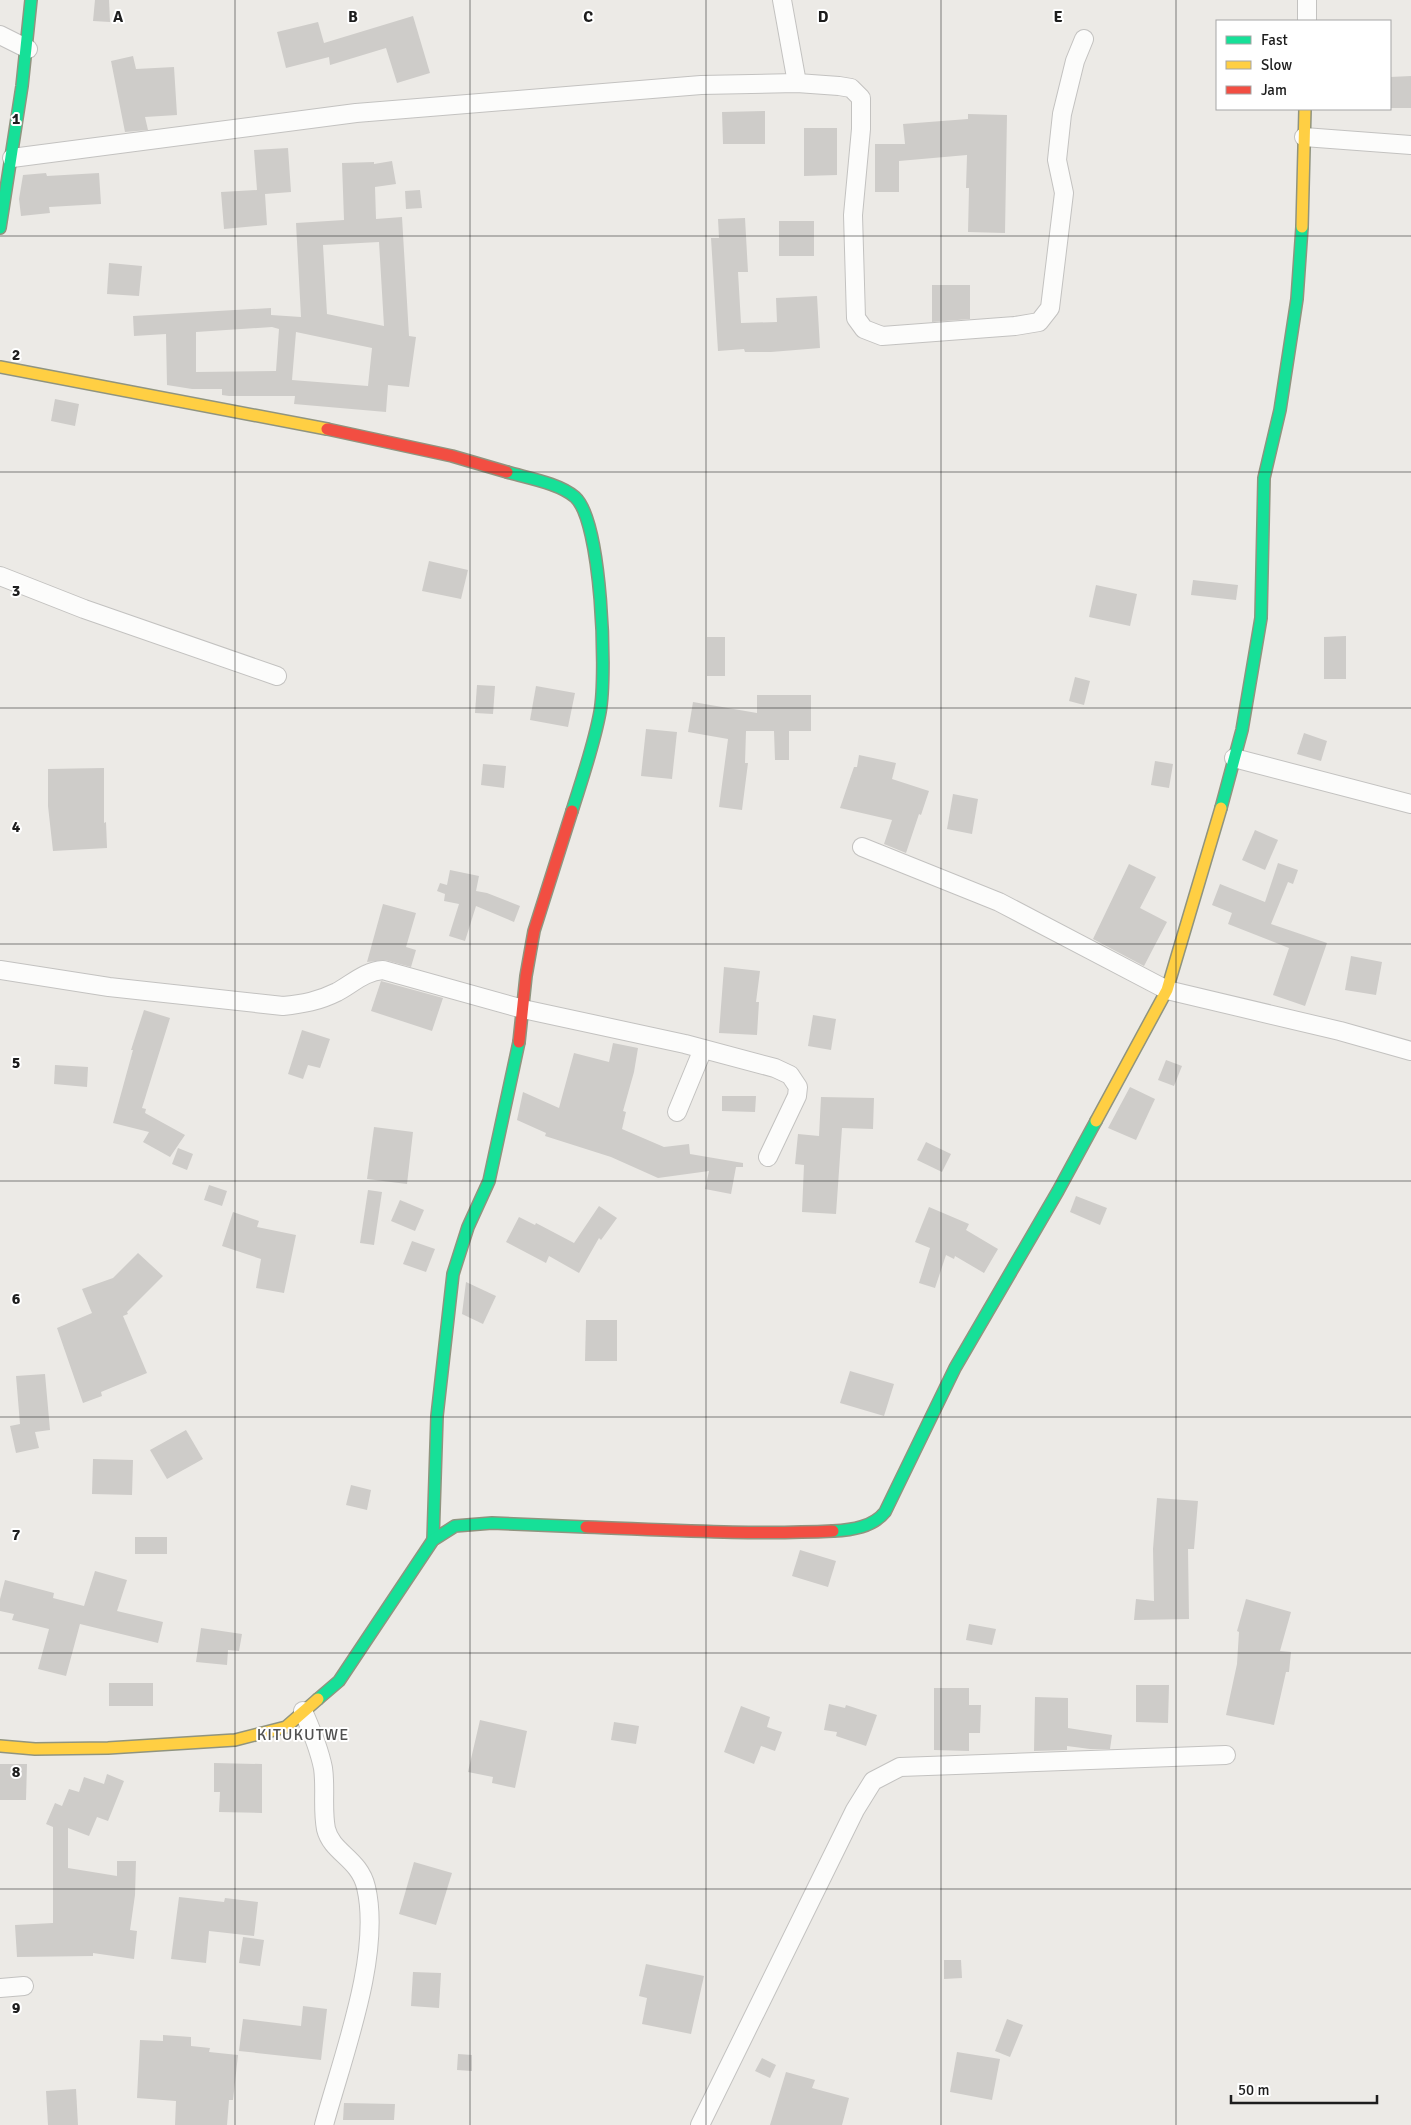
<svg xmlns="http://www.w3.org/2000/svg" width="1411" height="2125" viewBox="0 0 1411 2125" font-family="Signika,sans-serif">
<rect width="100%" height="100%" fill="#eceae6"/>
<g fill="#ceccc9" fill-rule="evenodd">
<polygon points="95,0 109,0 110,22 93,21"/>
<polygon points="413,16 430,73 397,83 386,48 330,65 329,57 286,68 277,32 318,22 324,43"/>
<polygon points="133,56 136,69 174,67 177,115 145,117 148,130 125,132 111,61"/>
<polygon points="1411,76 1411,108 1390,108 1390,77"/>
<polygon points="765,111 765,144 723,144 722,112"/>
<polygon points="968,114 1007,115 1005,233 968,232 969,188 966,188 967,155 899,161 899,192 875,192 875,144 905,144 903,124 968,119"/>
<polygon points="804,128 837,128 837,175 804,176"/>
<polygon points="288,148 291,192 265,194 267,225 224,229 221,192 257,190 254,150"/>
<path d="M392 161 396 184 375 187 376 219 402 217 409 336 416 337 409 387 388 385 386 412 294 404 295 396H229L222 395V389H192L167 385 166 334 134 336 133 316 271 308V315L301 317 296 223 344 220 342 163 374 162V164ZM379 242 384 326 327 314 323 245ZM272 327 279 329 276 371 196 372V332ZM296 332 372 348 368 386 292 380Z"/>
<polygon points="46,173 47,176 99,173 101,204 49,207 50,213 21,216 19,199 23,175"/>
<polygon points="420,190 422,208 406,209 405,191"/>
<polygon points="745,218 748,272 738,272 741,323 777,322 776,298 817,296 820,348 771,352 745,352 744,349 718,351 711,238 719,238 718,219"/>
<rect x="779" y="221" width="35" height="35"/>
<polygon points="109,263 142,266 139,296 107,294"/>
<polygon points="932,285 970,285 970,319 932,322"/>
<polygon points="55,399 79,404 75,426 51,421"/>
<polygon points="429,561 468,570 461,599 422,591"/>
<polygon points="1193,580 1238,585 1236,600 1191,595"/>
<polygon points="1096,585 1137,594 1130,626 1089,617"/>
<polygon points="1346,636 1346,679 1324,679 1324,637"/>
<rect x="707" y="637" width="18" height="39"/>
<polygon points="1075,677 1090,681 1084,705 1069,701"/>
<polygon points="477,685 495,686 493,714 475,713"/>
<polygon points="536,686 575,693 568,727 530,720"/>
<polygon points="757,695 811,695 811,731 789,731 789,760 775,760 774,731 746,731 745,763 748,763 742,810 719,807 728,739 688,732 693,702 757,713"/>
<polygon points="646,729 677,732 672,779 641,776"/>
<polygon points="1304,733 1327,741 1321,761 1297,754"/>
<polygon points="859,755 896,763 892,779 929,791 921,815 919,814 906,853 884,844 892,820 840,808 854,767 857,767"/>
<polygon points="1155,761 1173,764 1169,788 1151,785"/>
<polygon points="483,764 506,766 504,788 481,785"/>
<polygon points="104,768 104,823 106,822 107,848 53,851 48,806 48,769"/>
<polygon points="953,794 978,799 972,834 947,829"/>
<polygon points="1255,830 1278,840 1265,870 1242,860"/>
<polygon points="1278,863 1298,870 1293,884 1288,882 1271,924 1327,943 1305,1006 1273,995 1289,948 1228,924 1232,913 1212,905 1220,884 1265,902"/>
<polygon points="1129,864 1156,877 1140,908 1167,922 1144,966 1093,939"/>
<polygon points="450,870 479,876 476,891 487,893 520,906 514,922 476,906 465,941 449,936 459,904 444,901 445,894 437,891 440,883 447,885"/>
<polygon points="383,904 416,913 406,947 416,950 411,967 385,960 367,962"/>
<polygon points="1351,956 1382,962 1376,995 1345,990"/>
<polygon points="724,967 760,971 756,1002 759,1002 757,1035 719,1033"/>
<polygon points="381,981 443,998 432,1031 371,1011"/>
<polygon points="144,1010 170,1018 142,1108 146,1109 145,1113 185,1135 170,1157 143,1142 149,1132 113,1123 133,1050 131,1050"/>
<polygon points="813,1015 836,1019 831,1050 808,1046"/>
<polygon points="302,1030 330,1039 320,1068 308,1065 303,1079 288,1074"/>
<polygon points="613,1043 638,1048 634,1072 623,1111 626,1112 622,1129 664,1147 689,1144 690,1154 743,1163 743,1167 736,1167 731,1194 705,1189 709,1171 658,1178 611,1157 545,1136 546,1133 517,1120 523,1092 559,1108 574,1053 609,1062"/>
<polygon points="1166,1060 1182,1066 1174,1086 1158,1080"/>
<polygon points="55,1065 88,1067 87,1087 54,1084"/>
<polygon points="1130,1087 1155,1099 1136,1140 1108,1128"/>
<polygon points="722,1096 756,1096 755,1112 722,1111"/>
<polygon points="821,1097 874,1098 873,1129 842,1128 836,1214 802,1212 804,1165 795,1164 798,1134 819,1136"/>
<polygon points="374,1127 413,1132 407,1184 367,1179"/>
<polygon points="926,1142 951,1154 942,1172 917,1160"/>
<polygon points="178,1148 193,1154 187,1170 172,1164"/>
<polygon points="209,1185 227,1191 222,1206 204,1200"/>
<polygon points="368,1190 382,1192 374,1245 360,1243"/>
<polygon points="1076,1196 1107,1208 1100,1225 1070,1212"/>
<polygon points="400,1200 424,1210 415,1231 391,1221"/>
<polygon points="599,1206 617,1218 601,1240 599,1238 579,1273 549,1256 546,1263 506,1242 519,1217 535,1225 536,1223 574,1243"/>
<polygon points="929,1207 969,1224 966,1230 998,1249 984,1273 955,1256 954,1259 946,1255 935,1288 919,1283 930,1248 915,1242"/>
<polygon points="233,1212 259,1221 257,1227 296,1235 284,1293 256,1288 261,1259 222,1246"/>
<polygon points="412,1241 435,1249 426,1272 403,1264"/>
<polygon points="138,1253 163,1276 127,1312 128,1314 123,1316 147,1373 101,1392 102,1396 83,1403 57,1328 92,1313 82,1289 113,1278"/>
<polygon points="466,1282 496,1296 483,1324 462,1314"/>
<polygon points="586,1320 617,1320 617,1361 585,1361"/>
<polygon points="850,1371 894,1384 884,1416 840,1403"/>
<polygon points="45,1374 50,1430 35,1432 39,1448 16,1453 10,1426 20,1424 16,1376"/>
<polygon points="186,1430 203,1459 167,1479 150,1450"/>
<polygon points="93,1459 133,1460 132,1495 92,1494"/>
<polygon points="351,1485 371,1490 367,1510 346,1505"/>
<polygon points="1157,1498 1198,1501 1194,1549 1188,1549 1189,1619 1134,1620 1136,1599 1154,1601 1153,1549"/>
<rect x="135" y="1537" width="32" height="17"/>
<polygon points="800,1550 836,1561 828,1587 792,1576"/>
<polygon points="95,1571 127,1580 117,1611 163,1622 158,1643 80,1624 66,1676 38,1669 49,1629 12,1620 14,1614 0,1611 0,1599 5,1580 54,1593 53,1598 84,1606"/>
<polygon points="1246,1599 1291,1612 1280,1651 1291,1652 1289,1672 1286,1672 1274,1725 1226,1715 1237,1664 1239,1632 1237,1631"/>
<polygon points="969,1624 996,1629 992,1645 966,1640"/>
<polygon points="201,1628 242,1634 239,1651 228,1650 227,1665 196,1662"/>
<rect x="109" y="1683" width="44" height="23"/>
<polygon points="1136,1685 1169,1685 1168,1723 1136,1722"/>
<polygon points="934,1688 969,1688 969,1705 981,1705 980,1733 969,1733 969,1751 934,1750"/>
<polygon points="1035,1697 1068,1698 1068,1728 1112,1735 1110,1749 1090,1749 1067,1746 1067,1750 1034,1751"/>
<polygon points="829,1704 845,1708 846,1705 877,1715 866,1746 836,1736 837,1732 824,1730"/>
<polygon points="741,1706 770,1717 767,1727 782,1732 775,1751 761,1746 754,1764 724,1752"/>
<polygon points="480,1720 527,1731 515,1788 492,1783 493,1777 468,1772"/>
<polygon points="614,1722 639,1726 636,1744 611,1740"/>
<polygon points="214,1763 262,1764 262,1813 219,1812 220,1792 214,1792"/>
<polygon points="0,1764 27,1764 26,1800 0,1800"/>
<polygon points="107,1774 124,1781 108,1821 97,1817 89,1836 68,1828 68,1868 117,1876 117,1861 136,1861 135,1895 130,1930 137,1931 134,1959 93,1953 93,1956 17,1957 15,1925 53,1923 53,1827 46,1824 55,1803 62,1806 69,1789 79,1792 84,1777 104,1784"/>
<polygon points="414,1862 452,1873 436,1925 399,1914"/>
<polygon points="179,1897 224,1902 225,1898 258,1902 254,1936 209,1931 206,1963 171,1959"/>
<polygon points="243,1937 264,1940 260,1966 239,1963"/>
<polygon points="944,1960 961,1960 962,1978 944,1979"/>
<polygon points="646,1964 704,1976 691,2034 642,2024 647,1998 639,1996"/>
<polygon points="413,1972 441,1973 439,2008 411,2006"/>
<polygon points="303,2006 327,2009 321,2060 239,2051 243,2019 301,2026"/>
<polygon points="1007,2019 1023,2025 1010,2057 995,2051"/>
<polygon points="163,2035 191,2037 191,2046 210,2048 209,2052 238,2055 233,2100 229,2100 227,2125 175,2125 176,2101 137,2098 140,2040 163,2041"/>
<polygon points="957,2052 1000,2059 992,2100 950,2092"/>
<polygon points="458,2054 472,2055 472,2071 457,2070"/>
<polygon points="762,2058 776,2065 770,2078 755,2071"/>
<polygon points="786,2072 815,2080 812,2088 849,2098 842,2125 770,2125"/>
<polygon points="76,2089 78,2125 48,2125 46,2091"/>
<polygon points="344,2103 395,2104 394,2120 343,2120"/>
</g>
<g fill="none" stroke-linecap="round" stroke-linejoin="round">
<defs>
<g id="street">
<polyline points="782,0 797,83"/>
<polyline points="1307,21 1307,0"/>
<polyline points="0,35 28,49"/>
<polyline points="1304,137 1411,145"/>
<polyline points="12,158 356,113 701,85 797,83 839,86 851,88 861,98 861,129 853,215 856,318 864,329 882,336 1015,326 1039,322 1050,308 1064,193 1057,160 1062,114 1075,61 1084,39"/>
<polyline points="0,576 84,609 277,676"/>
<polyline points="1234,758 1411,804"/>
<polyline points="862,847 999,902 1167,990 1340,1031 1411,1051"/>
<path d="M0 970 109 987 283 1006C303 1004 319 1001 337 992 352 984 365 971 383 970L523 1009 685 1044 775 1068 790 1075 798 1087 797 1096 768 1157"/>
<polyline points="677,1112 703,1049"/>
<path d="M303 1711C311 1729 319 1748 323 1768 326 1788 322 1809 326 1829 332 1853 359 1858 366 1887 382 1955 342 2058 324 2125"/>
<polyline points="0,1988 24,1986"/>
<polyline points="700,2125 855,1810 873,1781 900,1767 1226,1755"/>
</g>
<g id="fast">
<polyline points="0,228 22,86 31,0"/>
<path d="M507 472C527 478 559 483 575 497 602 521 607 674 600 712 594 745 582 779 572 811"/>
<polyline points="1221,808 1242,730 1261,618 1264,478 1280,410 1297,299 1302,227"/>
<path d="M833 1531C852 1530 873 1527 885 1512L955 1368 1058 1191 1096 1121"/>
<polyline points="433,1540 437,1416 453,1274 468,1227 489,1181 519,1042"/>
<polyline points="318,1699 339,1681 433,1540 455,1526 492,1523 586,1527"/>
</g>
<g id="slow">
<polyline points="1302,227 1305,109"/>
<polyline points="0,367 327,429"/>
<polyline points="1096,1121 1167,990 1221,808"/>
<polyline points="0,1746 35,1749 108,1748 235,1740 286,1727 318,1699"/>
</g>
<g id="jam">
<polyline points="327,429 452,456 507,472"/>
<polyline points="519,1042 526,976 534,931 572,811"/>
<path d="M586 1527C669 1530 751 1535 833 1531"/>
</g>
</defs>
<use href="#street" stroke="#c3c2c0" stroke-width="20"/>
<use href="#fast" stroke="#90947f" stroke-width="14"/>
<use href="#slow" stroke="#90947f" stroke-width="14"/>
<use href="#jam" stroke="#90947f" stroke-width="14"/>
<use href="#street" stroke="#fcfcfb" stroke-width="18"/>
<use href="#fast" stroke="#16e098" stroke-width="11"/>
<use href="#slow" stroke="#ffcf43" stroke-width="11"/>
<use href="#jam" stroke="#f24e42" stroke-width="11"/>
</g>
<path fill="none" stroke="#1d1d1d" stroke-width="1" stroke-opacity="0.55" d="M235 0V2125M470 0V2125M706 0V2125M941 0V2125M1176 0V2125M0 236H1411M0 472H1411M0 708H1411M0 944H1411M0 1181H1411M0 1417H1411M0 1653H1411M0 1889H1411"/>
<g text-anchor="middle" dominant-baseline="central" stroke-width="4" stroke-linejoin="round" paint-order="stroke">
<g font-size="16" letter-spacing="1" fill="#505050" stroke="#fff">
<text x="303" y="1735">KITUKUTWE</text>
</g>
</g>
<g font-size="16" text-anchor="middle" font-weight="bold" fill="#1d1d1d" stroke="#fff" stroke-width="4" stroke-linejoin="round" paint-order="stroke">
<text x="118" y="22">A</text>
<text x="353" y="22">B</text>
<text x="588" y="22">C</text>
<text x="823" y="22">D</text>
<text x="1058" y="22">E</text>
<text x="16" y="124">1</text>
<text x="16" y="360">2</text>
<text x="16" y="596">3</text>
<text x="16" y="832">4</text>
<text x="16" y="1068">5</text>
<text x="16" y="1304">6</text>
<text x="16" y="1540">7</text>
<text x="16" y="1777">8</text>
<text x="16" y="2013">9</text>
</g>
<rect x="1216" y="20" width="175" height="90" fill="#ffffff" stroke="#a5a5a5"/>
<rect x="1226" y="36" width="25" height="8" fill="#16e098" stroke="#a5a5a5"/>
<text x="1261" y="45" font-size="15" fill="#1d1d1d">Fast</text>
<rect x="1226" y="61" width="25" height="8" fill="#ffcf43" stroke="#a5a5a5"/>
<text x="1261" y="70" font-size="15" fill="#1d1d1d">Slow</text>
<rect x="1226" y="86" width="25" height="8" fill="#f24e42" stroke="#a5a5a5"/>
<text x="1261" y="95" font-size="15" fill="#1d1d1d">Jam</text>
<path d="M1231 2095v8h146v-8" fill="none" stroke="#1d1d1d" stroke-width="2.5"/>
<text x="1238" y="2095" font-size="15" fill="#1d1d1d" stroke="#ffffff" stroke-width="4" paint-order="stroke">50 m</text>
</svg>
